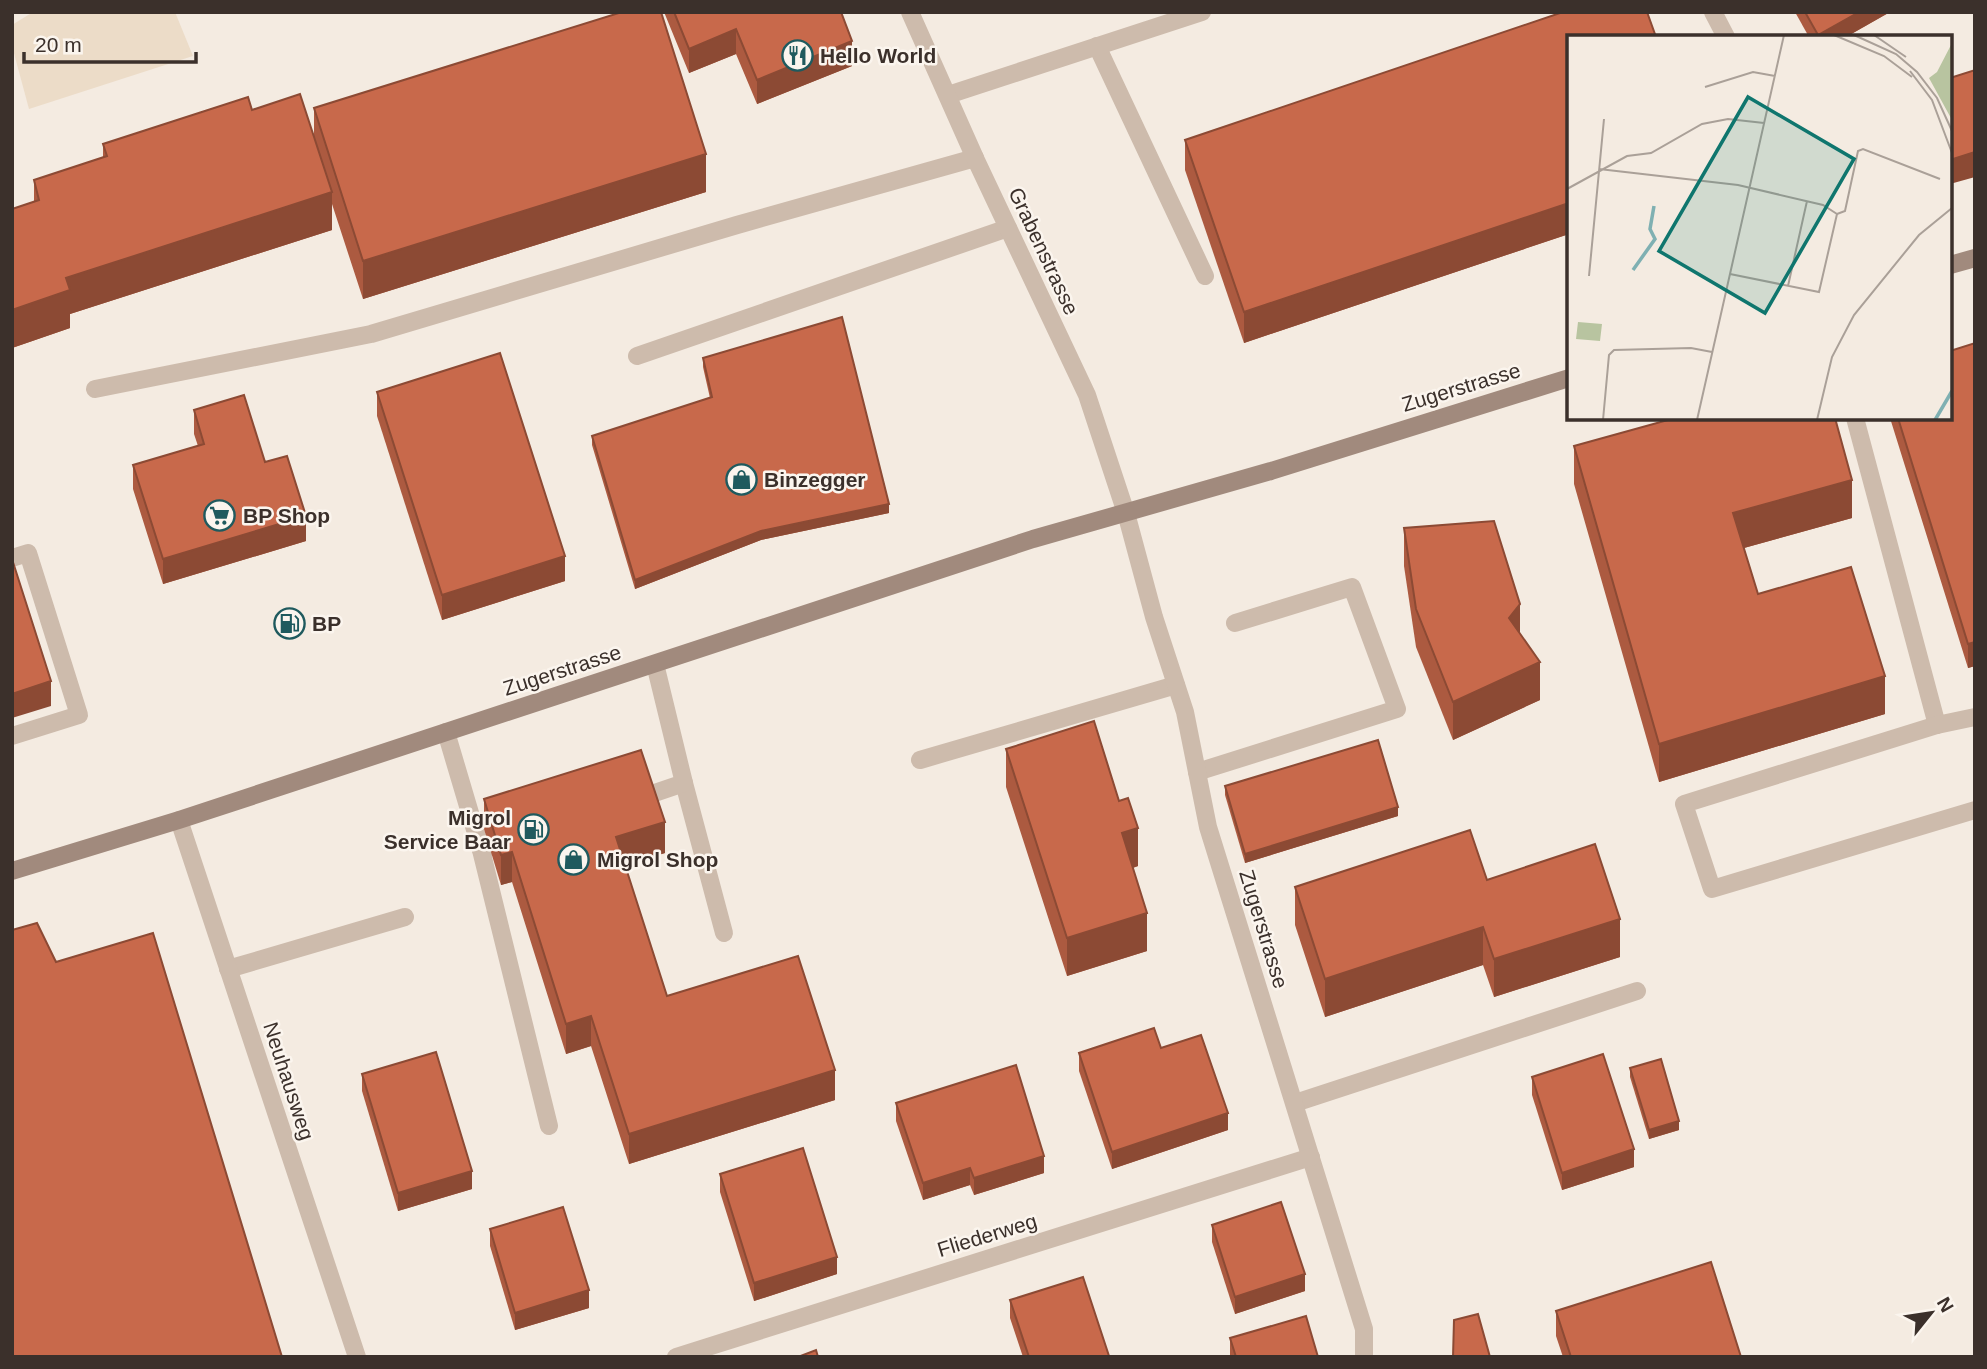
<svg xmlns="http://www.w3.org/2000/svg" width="1987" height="1369" viewBox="0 0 1987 1369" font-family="Arial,sans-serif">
<rect width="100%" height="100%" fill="#f4ebe1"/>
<polygon fill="#ecdcc8" points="33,12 175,12 193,56 29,109 12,46 12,25"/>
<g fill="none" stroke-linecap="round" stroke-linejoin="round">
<g stroke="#cdbbac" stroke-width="18">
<polyline points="1097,46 1205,276"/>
<polyline points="948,95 1202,12"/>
<polyline points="637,356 1008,228"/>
<polyline points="95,389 371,334 737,225 975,158"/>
<polyline points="1855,418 1937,725"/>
<polyline points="12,558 28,553 79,715 12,736"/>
<polyline points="1975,717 1937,725 1684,804 1712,889 1975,810"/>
<polyline points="446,732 481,850 511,840"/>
<polyline points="920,760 1176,685"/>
<polyline points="1197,772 1397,709 1352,587 1235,623"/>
<polyline points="684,783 724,933"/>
<polyline points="634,800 684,783 655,664"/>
<polyline points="481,850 549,1126"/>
<polyline points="228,969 405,917"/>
<polyline points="1295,1103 1637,991"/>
</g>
<g stroke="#cdbbac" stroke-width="18">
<polyline points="910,12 975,158 1087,395 1126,513 1154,617 1185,712 1208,827 1364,1329 1364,1357"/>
<polyline points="1713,12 1726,37"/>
<polyline points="179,820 357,1357"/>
<polyline points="676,1357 1311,1157"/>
</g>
<g stroke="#a18a7d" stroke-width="18">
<polyline points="1950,265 1975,258"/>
<polyline points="12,871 179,820 1033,539 1271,471 1569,378"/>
</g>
</g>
<g fill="#ac5a40">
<polygon points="664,12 841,12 852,66 757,104 736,54 689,73"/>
<polygon points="1795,12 1890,12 1846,37 1809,37"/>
<polygon points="1569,37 1569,234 1244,343 1185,170 1185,140"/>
<polygon points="314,108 706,192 363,299 332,204 332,230 70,314 70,328 12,348 12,209 34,202 34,180 103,158 103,144 252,110 314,136"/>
<polygon points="1975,343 1975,666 1968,668 1890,418 1950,418"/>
<polygon points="703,358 889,513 761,540 635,589 592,445 592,436 710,398 703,367"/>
<polygon points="377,392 565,581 442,620 377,416"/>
<polygon points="194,410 265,462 306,541 163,584 133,489 133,465 198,446 194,434"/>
<polygon points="1574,446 1852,518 1744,548 1758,594 1885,714 1659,782 1574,484"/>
<polygon points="1404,528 1540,700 1453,740 1416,647 1404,566"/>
<polygon points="1006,749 1138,866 1133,868 1147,951 1067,976 1006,787"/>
<polygon points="1225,786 1398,816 1245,863 1225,795"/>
<polygon points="484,799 665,853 625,865 667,996 835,1100 629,1164 591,1046 566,1054 512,882 501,885 484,829"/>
<polygon points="1487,880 1620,957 1494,997 1483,965 1325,1017 1295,925 1295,887"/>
<polygon points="1161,1048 1228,1130 1112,1169 1079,1071 1079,1053"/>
<polygon points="1630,1068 1679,1130 1649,1139 1630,1077"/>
<polygon points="362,1074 472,1189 398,1211 362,1091"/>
<polygon points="1532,1077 1634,1167 1562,1190 1532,1095"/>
<polygon points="896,1103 1044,1173 974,1195 970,1185 923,1200 896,1121"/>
<polygon points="720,1174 837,1274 754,1301 720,1192"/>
<polygon points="1212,1225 1305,1291 1235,1314 1212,1242"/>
<polygon points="490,1229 589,1308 515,1330 490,1246"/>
<polygon points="1010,1300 1109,1357 1023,1357 1010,1318"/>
<polygon points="1556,1311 1741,1357 1563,1357 1556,1336"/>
<polygon points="1230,1338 1318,1357 1230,1357"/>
</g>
<g fill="#8c4a34">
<polygon points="1859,12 1890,12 1846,37 1818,37 1818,35"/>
<polygon points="736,29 736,54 689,73 689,49"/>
<polygon points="852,41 852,66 757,104 757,80"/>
<polygon points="1975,152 1975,177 1950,184 1950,160"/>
<polygon points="706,154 706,192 363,299 363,261"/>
<polygon points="332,192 332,230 70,314 70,328 12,348 12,310 66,278"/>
<polygon points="1569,203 1569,234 1244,343 1244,312"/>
<polygon points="1852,480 1852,518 1733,551 1733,513"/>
<polygon points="889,504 889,513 761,540 635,589 635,580 761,531"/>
<polygon points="306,516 306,541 163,584 163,559"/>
<polygon points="565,556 565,581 442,620 442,595"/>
<polygon points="1520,604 1520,642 1509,618"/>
<polygon points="1975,642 1975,666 1968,668 1968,644"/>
<polygon points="1540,662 1540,700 1453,740 1453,702"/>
<polygon points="1885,676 1885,714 1659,782 1659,744"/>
<polygon points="51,681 51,706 12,718 12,694"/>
<polygon points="1398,807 1398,816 1245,863 1245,854"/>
<polygon points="665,822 665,853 616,867 616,837"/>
<polygon points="1138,828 1138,866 1122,871 1122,833"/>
<polygon points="512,852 512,882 501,885 501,855"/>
<polygon points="1147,913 1147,951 1067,976 1067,938"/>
<polygon points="1620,919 1620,957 1494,997 1494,959"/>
<polygon points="1483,927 1483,965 1325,1017 1325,979"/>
<polygon points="591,1016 591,1046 566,1054 566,1024"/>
<polygon points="835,1070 835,1100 629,1164 629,1134"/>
<polygon points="1228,1113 1228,1130 1112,1169 1112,1152"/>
<polygon points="1679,1121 1679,1130 1649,1139 1649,1130"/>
<polygon points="1634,1149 1634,1167 1562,1190 1562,1173"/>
<polygon points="1044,1156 1044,1173 974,1195 974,1178"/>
<polygon points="970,1168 970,1185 923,1200 923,1183"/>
<polygon points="472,1171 472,1189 398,1211 398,1193"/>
<polygon points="837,1257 837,1274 754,1301 754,1283"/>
<polygon points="1305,1274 1305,1291 1235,1314 1235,1297"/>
<polygon points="589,1290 589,1308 515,1330 515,1313"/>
</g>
<g fill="#c8694b" stroke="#8c4a34" stroke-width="2">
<polygon points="622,12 661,12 706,154 363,261 314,108"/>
<polygon points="674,12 841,12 852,41 757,80 736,29 689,49"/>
<polygon points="1563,12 1647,12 1656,37 1569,37 1569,203 1244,312 1185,140"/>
<polygon points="1805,12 1859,12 1818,35"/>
<polygon points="1975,70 1975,152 1950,160 1950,78"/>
<polygon points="300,94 332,192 66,278 70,290 12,310 12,209 39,200 34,180 107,156 103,144 248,97 252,110"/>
<polygon points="842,317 889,504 761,531 635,580 592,436 712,397 703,358"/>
<polygon points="1975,343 1975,642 1968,644 1898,418 1950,418 1950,351"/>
<polygon points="500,353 565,556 442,595 377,392"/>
<polygon points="244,395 265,462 287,456 306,516 163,559 133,465 204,444 194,410"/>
<polygon points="1675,418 1835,418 1852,480 1733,513 1758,594 1851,567 1885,676 1659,744 1574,446"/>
<polygon points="1494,521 1520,604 1509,618 1540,662 1453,702 1416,609 1404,528"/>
<polygon points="12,559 51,681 12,694"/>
<polygon points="1094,721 1119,801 1128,798 1138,828 1122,833 1147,913 1067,938 1006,749"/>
<polygon points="1378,740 1398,807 1245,854 1225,786"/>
<polygon points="641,750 665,822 616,837 667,996 798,956 835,1070 629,1134 591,1016 566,1024 512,852 501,855 484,799"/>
<polygon points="1470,830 1487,880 1595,844 1620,919 1494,959 1483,927 1325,979 1295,887"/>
<polygon points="37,923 56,962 153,933 282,1357 12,1357 12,930"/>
<polygon points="1154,1028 1161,1048 1201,1035 1228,1113 1112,1152 1079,1053"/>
<polygon points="436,1052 472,1171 398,1193 362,1074"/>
<polygon points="1603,1054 1634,1149 1562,1173 1532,1077"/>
<polygon points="1661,1059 1679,1121 1649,1130 1630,1068"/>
<polygon points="1016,1065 1044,1156 974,1178 970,1168 923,1183 896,1103"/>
<polygon points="803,1148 837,1257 754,1283 720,1174"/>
<polygon points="1281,1202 1305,1274 1235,1297 1212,1225"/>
<polygon points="563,1207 589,1290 515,1313 490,1229"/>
<polygon points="1711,1262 1741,1357 1571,1357 1556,1311"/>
<polygon points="1083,1277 1109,1356 1029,1357 1010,1300"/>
<polygon points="1478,1314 1490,1357 1453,1357 1454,1320"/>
<polygon points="1306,1316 1318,1357 1236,1357 1230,1338"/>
<polygon points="816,1350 818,1357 798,1357"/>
</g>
<defs>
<symbol id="restaurant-ring" viewBox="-11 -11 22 22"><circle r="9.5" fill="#fbf5ee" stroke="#1f5a5e" stroke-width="1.5"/><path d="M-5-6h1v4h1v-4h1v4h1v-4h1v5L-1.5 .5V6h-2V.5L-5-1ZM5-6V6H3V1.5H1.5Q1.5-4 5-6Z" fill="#1f5a5e"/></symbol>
<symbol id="shop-ring" viewBox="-11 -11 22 22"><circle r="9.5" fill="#fbf5ee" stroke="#1f5a5e" stroke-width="1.5"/><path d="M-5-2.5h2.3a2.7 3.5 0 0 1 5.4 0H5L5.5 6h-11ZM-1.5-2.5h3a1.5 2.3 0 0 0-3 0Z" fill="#1f5a5e"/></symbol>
<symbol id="supermarket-ring" viewBox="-11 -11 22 22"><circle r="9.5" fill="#fbf5ee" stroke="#1f5a5e" stroke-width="1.5"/><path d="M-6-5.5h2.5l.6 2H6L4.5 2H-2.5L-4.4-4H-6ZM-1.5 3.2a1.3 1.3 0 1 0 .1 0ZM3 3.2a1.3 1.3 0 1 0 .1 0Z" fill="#1f5a5e"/></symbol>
<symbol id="fuel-ring" viewBox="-11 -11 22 22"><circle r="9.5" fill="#fbf5ee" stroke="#1f5a5e" stroke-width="1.5"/><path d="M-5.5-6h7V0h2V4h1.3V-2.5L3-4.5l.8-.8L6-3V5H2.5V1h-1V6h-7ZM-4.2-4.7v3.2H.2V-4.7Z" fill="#1f5a5e"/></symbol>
</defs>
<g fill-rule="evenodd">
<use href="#restaurant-ring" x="780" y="38" width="35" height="35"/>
<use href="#shop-ring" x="724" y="462" width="35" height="35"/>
<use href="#supermarket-ring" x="202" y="498" width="35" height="35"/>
<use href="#fuel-ring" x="272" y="606" width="35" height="35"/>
<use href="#fuel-ring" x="516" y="812" width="35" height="35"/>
<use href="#shop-ring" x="556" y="842" width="35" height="35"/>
</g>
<g text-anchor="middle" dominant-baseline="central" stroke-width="5" stroke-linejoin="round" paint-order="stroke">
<g font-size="21" font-weight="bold" fill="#3b302b" stroke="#fbf5ee" text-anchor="start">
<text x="820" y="55">Hello World</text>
<text x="764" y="479">Binzegger</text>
<text x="243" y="515">BP Shop</text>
<text x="312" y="623">BP</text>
<text x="511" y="817" text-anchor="end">Migrol<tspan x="511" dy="24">Service Baar</tspan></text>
<text x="597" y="859">Migrol Shop</text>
</g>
<g font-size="21" fill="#3b302b" stroke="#fbf5ee">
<text transform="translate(1044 251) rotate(65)">Grabenstrasse</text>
<text transform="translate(1461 387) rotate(-17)">Zugerstrasse</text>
<text transform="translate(562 670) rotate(-18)">Zugerstrasse</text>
<text transform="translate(1264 929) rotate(73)">Zugerstrasse</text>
<text transform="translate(289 1081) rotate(72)">Neuhausweg</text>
<text transform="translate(987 1235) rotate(-17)">Fliederweg</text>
</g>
</g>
<g transform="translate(1567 35)">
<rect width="385" height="385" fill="#f4ebe1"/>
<path d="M385 8V85L362 43 370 37ZM11 287 35 289 33 306 9 304Z" fill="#b8c4a0"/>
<path fill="none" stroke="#7fb0b2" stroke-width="3.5" d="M66 235 88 204 83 194 87 171M368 385 385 356"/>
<path fill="none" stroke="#aaa098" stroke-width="2" d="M267 0 317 21 345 42M287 0 329 19 350 37 370 63 385 96M307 0 339 22M343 36 365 65 385 118M138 52 186 37 208 41M32 134 171 150 256 170 270 179M0 154 60 121 84 118 135 89 161 84 197 88M270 179 278 176 291 116 296 114 373 144M163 239 252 257 270 179M22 241 37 84M221 251 240 166M36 385 42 320 47 315 124 313 145 317M130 385 217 0M250 385 265 322 287 280 352 200 385 173"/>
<path fill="#0f766e" fill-opacity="0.15" stroke="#0f766e" stroke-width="3.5" d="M181 62 287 124 198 278 92 216Z"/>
<rect width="385" height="385" fill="none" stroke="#3b302b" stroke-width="3.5"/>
</g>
<rect width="1987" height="1369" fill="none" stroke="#3b302b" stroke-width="28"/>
<g transform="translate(1931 1313) rotate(60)" stroke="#fbf5ee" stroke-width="5" paint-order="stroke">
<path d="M0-5L12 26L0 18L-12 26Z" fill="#3b302b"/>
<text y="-10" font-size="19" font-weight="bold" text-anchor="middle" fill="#3b302b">N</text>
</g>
<path d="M24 52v10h172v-10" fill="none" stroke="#3b302b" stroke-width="3.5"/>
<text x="35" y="52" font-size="21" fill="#3b302b" stroke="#fbf5ee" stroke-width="5" paint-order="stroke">20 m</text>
</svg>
